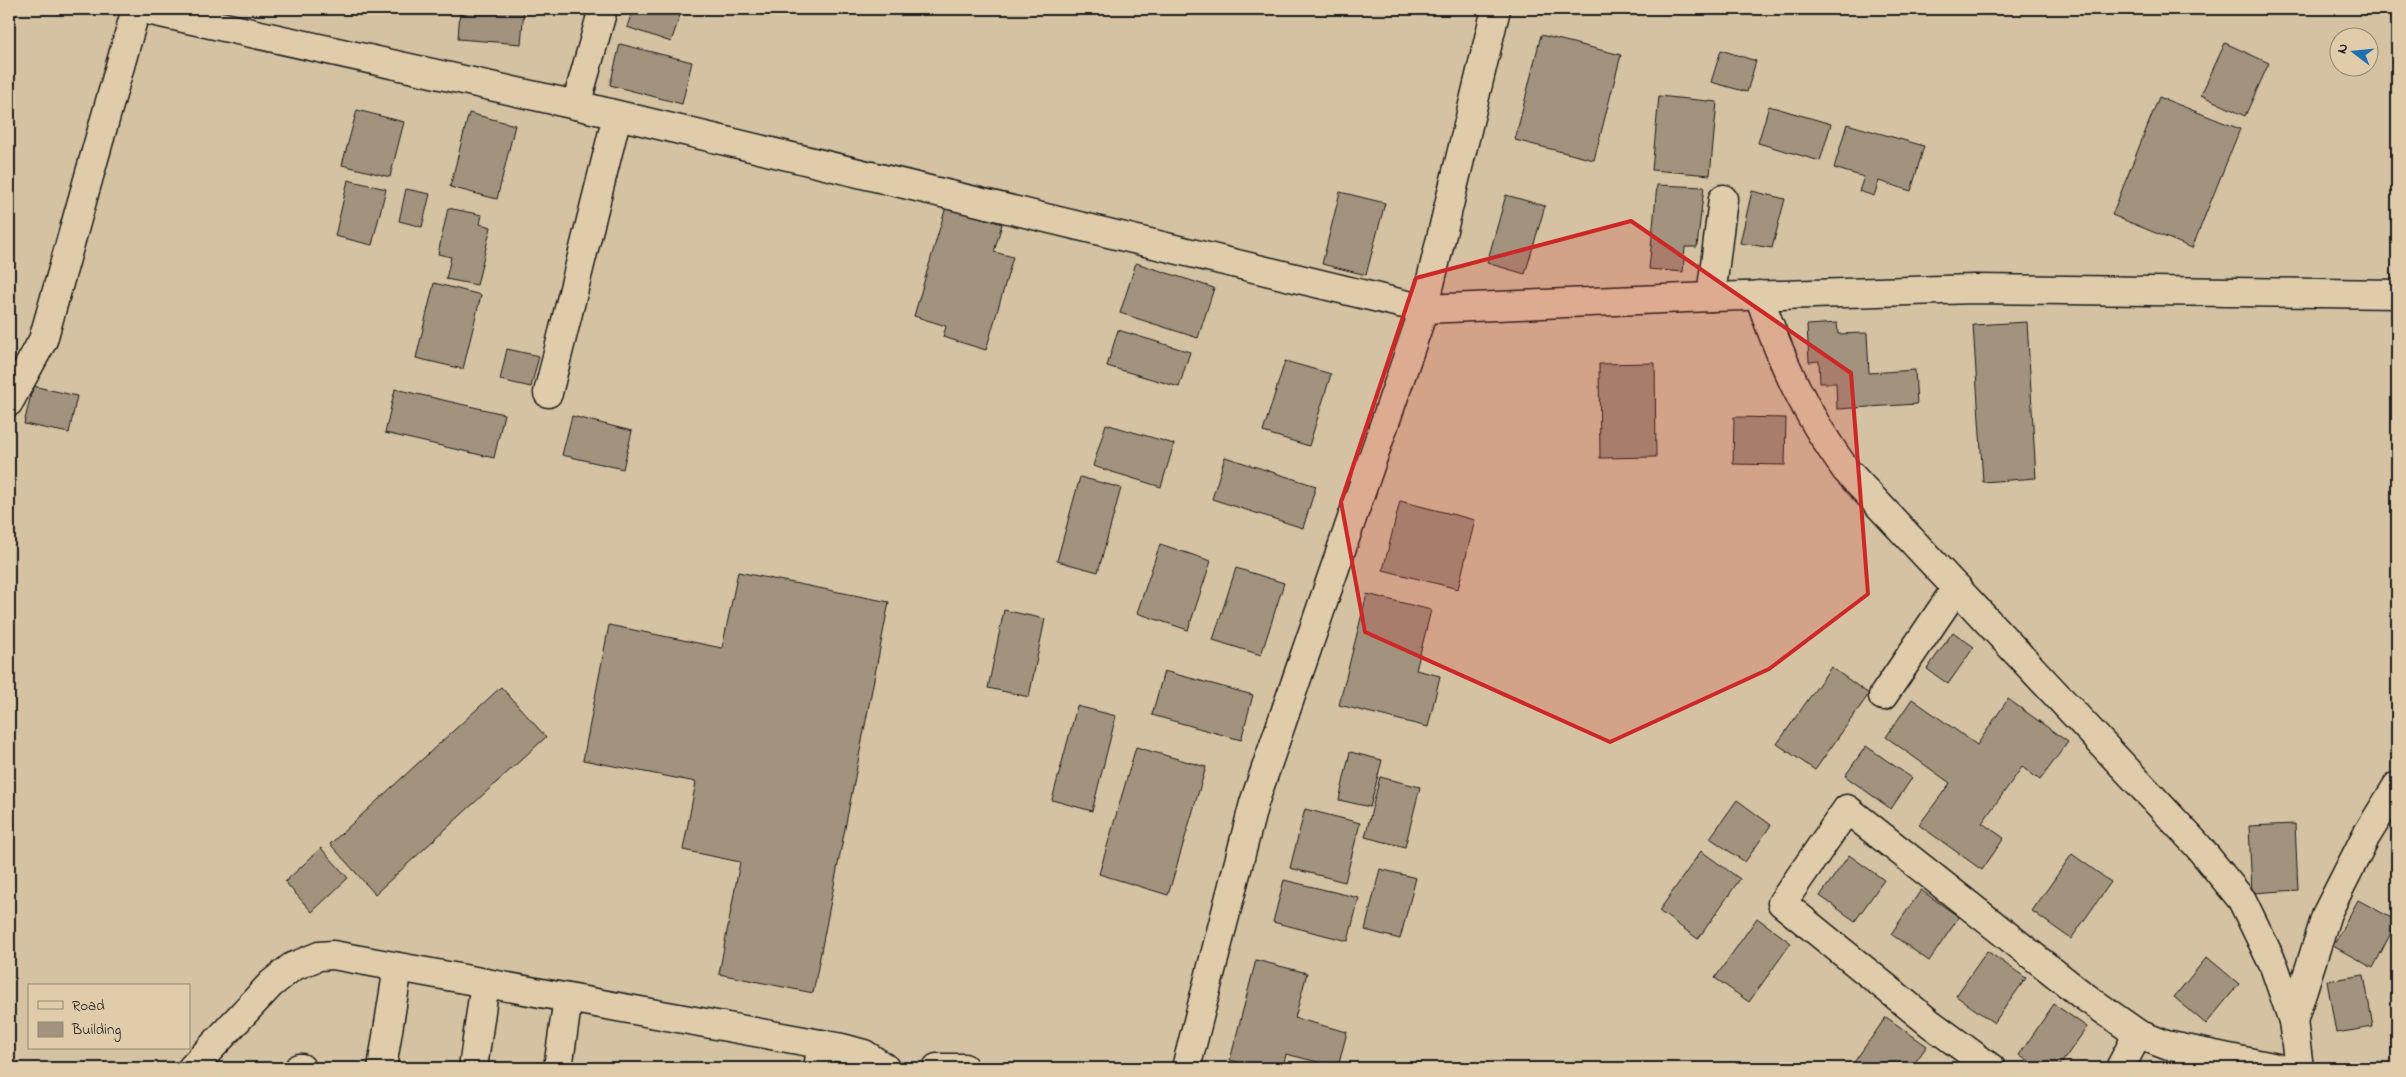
<svg xmlns="http://www.w3.org/2000/svg" width="2406" height="1077" viewBox="0 0 2406 1077" font-family="'Indie Flower',sans-serif">
<rect width="100%" height="100%" fill="#d4c2a2"/>
<filter id="ink" filterUnits="userSpaceOnUse"><feTurbulence type="fractalNoise" baseFrequency=".02" numOctaves="2"/><feDisplacementMap in="SourceGraphic" scale="10" xChannelSelector="R" yChannelSelector="G"/><feConvolveMatrix kernelMatrix="1 2 1 2 8 2 1 2 1" color-interpolation-filters="sRGB"/></filter>
<g filter="url(#ink)">
<g fill="#a1937d" stroke="#1c1c1c">
<polygon points="460,9 524,9 521,44 458,39"/>
<polygon points="633,9 682,9 671,42 627,27"/>
<polygon points="1541,35 1621,55 1594,160 1515,140"/>
<polygon points="2225,43 2269,63 2245,116 2201,95"/>
<polygon points="620,44 692,62 682,104 610,85"/>
<polygon points="1721,50 1756,61 1747,92 1711,82"/>
<polygon points="1659,96 1717,102 1710,175 1652,170"/>
<polygon points="2159,97 2240,129 2192,248 2112,215"/>
<polygon points="1769,106 1831,124 1820,161 1758,143"/>
<polygon points="357,110 404,122 390,177 342,165"/>
<polygon points="469,113 515,125 497,199 450,187"/>
<polygon points="1847,124 1924,146 1911,191 1879,181 1874,196 1859,191 1864,177 1834,168"/>
<polygon points="348,180 386,189 372,245 335,236"/>
<polygon points="1657,185 1704,187 1697,247 1685,247 1683,272 1649,269"/>
<polygon points="406,189 430,194 422,227 399,221"/>
<polygon points="1752,191 1785,199 1772,248 1740,243"/>
<polygon points="1340,192 1385,203 1366,275 1322,264"/>
<polygon points="1506,195 1545,206 1525,274 1487,263"/>
<polygon points="946,207 1002,224 994,252 1013,257 986,350 943,337 946,326 914,316"/>
<polygon points="448,208 482,215 480,224 491,227 477,285 446,279 451,257 438,254"/>
<polygon points="1136,263 1214,288 1198,338 1120,313"/>
<polygon points="434,283 481,295 463,369 416,358"/>
<polygon points="2027,322 2036,478 1983,482 1973,325"/>
<polygon points="1837,323 1838,334 1867,333 1869,373 1915,370 1917,404 1837,409 1836,383 1820,383 1819,361 1809,362 1807,325"/>
<polygon points="1118,330 1190,352 1179,387 1107,366"/>
<polygon points="507,349 539,356 531,387 500,380"/>
<polygon points="1285,361 1331,374 1309,446 1263,432"/>
<polygon points="1655,363 1656,457 1600,458 1599,364"/>
<polygon points="33,386 77,396 69,433 24,424"/>
<polygon points="395,389 504,414 494,458 385,433"/>
<polygon points="572,416 632,431 623,469 562,455"/>
<polygon points="1734,417 1786,418 1785,465 1733,464"/>
<polygon points="1106,424 1174,444 1161,487 1093,466"/>
<polygon points="1225,457 1316,486 1303,528 1212,499"/>
<polygon points="1080,477 1121,488 1098,572 1057,561"/>
<polygon points="1400,501 1475,520 1458,589 1383,570"/>
<polygon points="1160,544 1211,561 1188,630 1137,613"/>
<polygon points="1236,568 1284,583 1261,655 1213,640"/>
<polygon points="738,572 889,602 813,993 719,974 740,862 683,850 696,782 583,760 609,625 722,648"/>
<polygon points="1367,594 1431,610 1416,670 1440,676 1428,727 1339,705"/>
<polygon points="1004,610 1045,619 1029,697 988,688"/>
<polygon points="1953,632 1974,647 1948,684 1927,669"/>
<polygon points="1831,667 1869,694 1815,770 1777,744"/>
<polygon points="1164,671 1253,695 1241,740 1152,715"/>
<polygon points="501,687 546,737 375,894 330,844"/>
<polygon points="1912,699 1977,745 2008,699 2068,742 2040,780 2022,767 1982,823 2004,838 1982,870 1919,825 1950,783 1886,737"/>
<polygon points="1077,706 1116,716 1092,811 1052,800"/>
<polygon points="1866,746 1912,778 1891,809 1845,776"/>
<polygon points="1136,747 1206,767 1168,895 1099,874"/>
<polygon points="1350,752 1382,760 1370,807 1339,800"/>
<polygon points="1380,777 1420,787 1405,847 1365,837"/>
<polygon points="1737,800 1771,825 1745,862 1710,838"/>
<polygon points="1305,809 1360,823 1345,882 1290,868"/>
<polygon points="2295,824 2298,890 2252,893 2249,826"/>
<polygon points="321,848 348,878 312,912 285,882"/>
<polygon points="1701,851 1740,879 1698,939 1659,911"/>
<polygon points="2072,854 2111,882 2071,939 2032,911"/>
<polygon points="1849,855 1884,880 1855,921 1820,896"/>
<polygon points="1380,869 1416,878 1400,939 1365,930"/>
<polygon points="1284,880 1359,898 1348,941 1273,922"/>
<polygon points="1921,890 1959,917 1929,961 1891,934"/>
<polygon points="2358,900 2397,921 2373,968 2333,946"/>
<polygon points="1757,918 1791,943 1749,1002 1715,978"/>
<polygon points="1987,951 2026,978 1994,1023 1956,996"/>
<polygon points="2207,957 2239,984 2206,1024 2174,997"/>
<polygon points="1256,960 1307,973 1295,1018 1347,1032 1338,1067 1286,1054 1283,1068 1263,1068 1230,1060"/>
<polygon points="2364,975 2373,1027 2336,1033 2327,981"/>
<polygon points="2054,1004 2087,1027 2058,1068 2037,1068 2019,1055"/>
<polygon points="1886,1017 1927,1046 1911,1068 1850,1068"/>
</g>
<g fill="none" stroke-linecap="round" stroke-linejoin="round">
<defs>
<g id="minor">
<polyline points="143,9 576,105 1424,309 1711,297 1974,289 2397,294"/>
<polyline points="576,105 603,9"/>
<path d="M1759 295C1781 362 1805 413 1846 470L2197 845 2242 900 2274 966 2293 1021 2299 1068"/>
<polyline points="1711,297 1723,199"/>
<polyline points="548,393 617,116"/>
<polyline points="9,402 43,340 136,9"/>
<polyline points="1883,696 1957,587"/>
<polyline points="2293,1021 2327,913 2366,836 2397,786"/>
<polyline points="192,1068 271,984 292,967 319,956 333,955 842,1048 864,1054 885,1068"/>
<polyline points="299,1068 301,1068"/>
<polyline points="382,1068 398,967"/>
<polyline points="473,1068 485,983"/>
<polyline points="558,1068 568,998"/>
<polyline points="818,1068 822,1044"/>
<polyline points="937,1068 964,1068"/>
<polyline points="1186,1068 1254,803 1424,309 1496,9"/>
<polyline points="1991,1068 1931,1024 1782,903 1847,809 2081,994 2138,1034 2166,1045 2277,1068"/>
<polyline points="2120,1068 2138,1034"/>
</g>
</defs>
<use href="#minor" stroke="#1c1c1c" stroke-width="31"/>
<use href="#minor" stroke="#e0ccaa" stroke-width="28"/>
</g>
</g>
<path fill="#cd2727" fill-opacity="0.2" stroke="#cd2727" stroke-width="4" stroke-linejoin="round" d="M1631 221 1851 373 1868 594 1769 669 1610 742 1365 632 1341 502 1416 278Z"/>
<rect width="2406" height="1077" fill="none" stroke="#e0ccaa" stroke-width="30"/>
<rect x="15" y="15" width="2376" height="1047" fill="none" stroke="#1c1c1c" stroke-width="2" filter="url(#ink)"/>
<rect x="28" y="984" width="162" height="65" fill="#e0ccaa" stroke="#928671"/>
<rect x="38" y="1001" width="25" height="8" fill="#e0ccaa" stroke="#928671"/>
<text x="72" y="1010" font-size="15" fill="#1c1c1c">Road</text>
<rect x="38" y="1022" width="25" height="15" fill="#a1937d" stroke="#928671"/>
<text x="72" y="1034" font-size="15" fill="#1c1c1c">Building</text>
<g transform="translate(2354 52) rotate(286)"><circle r="24" fill="#e0ccaa" stroke="#928671"/>
<path d="M0-4L9 19L0 12L-9 19Z" fill="#1f6fb2"/>
<text y="-8" font-size="14" font-weight="bold" text-anchor="middle" fill="#1c1c1c">N</text>
</g>
</svg>
